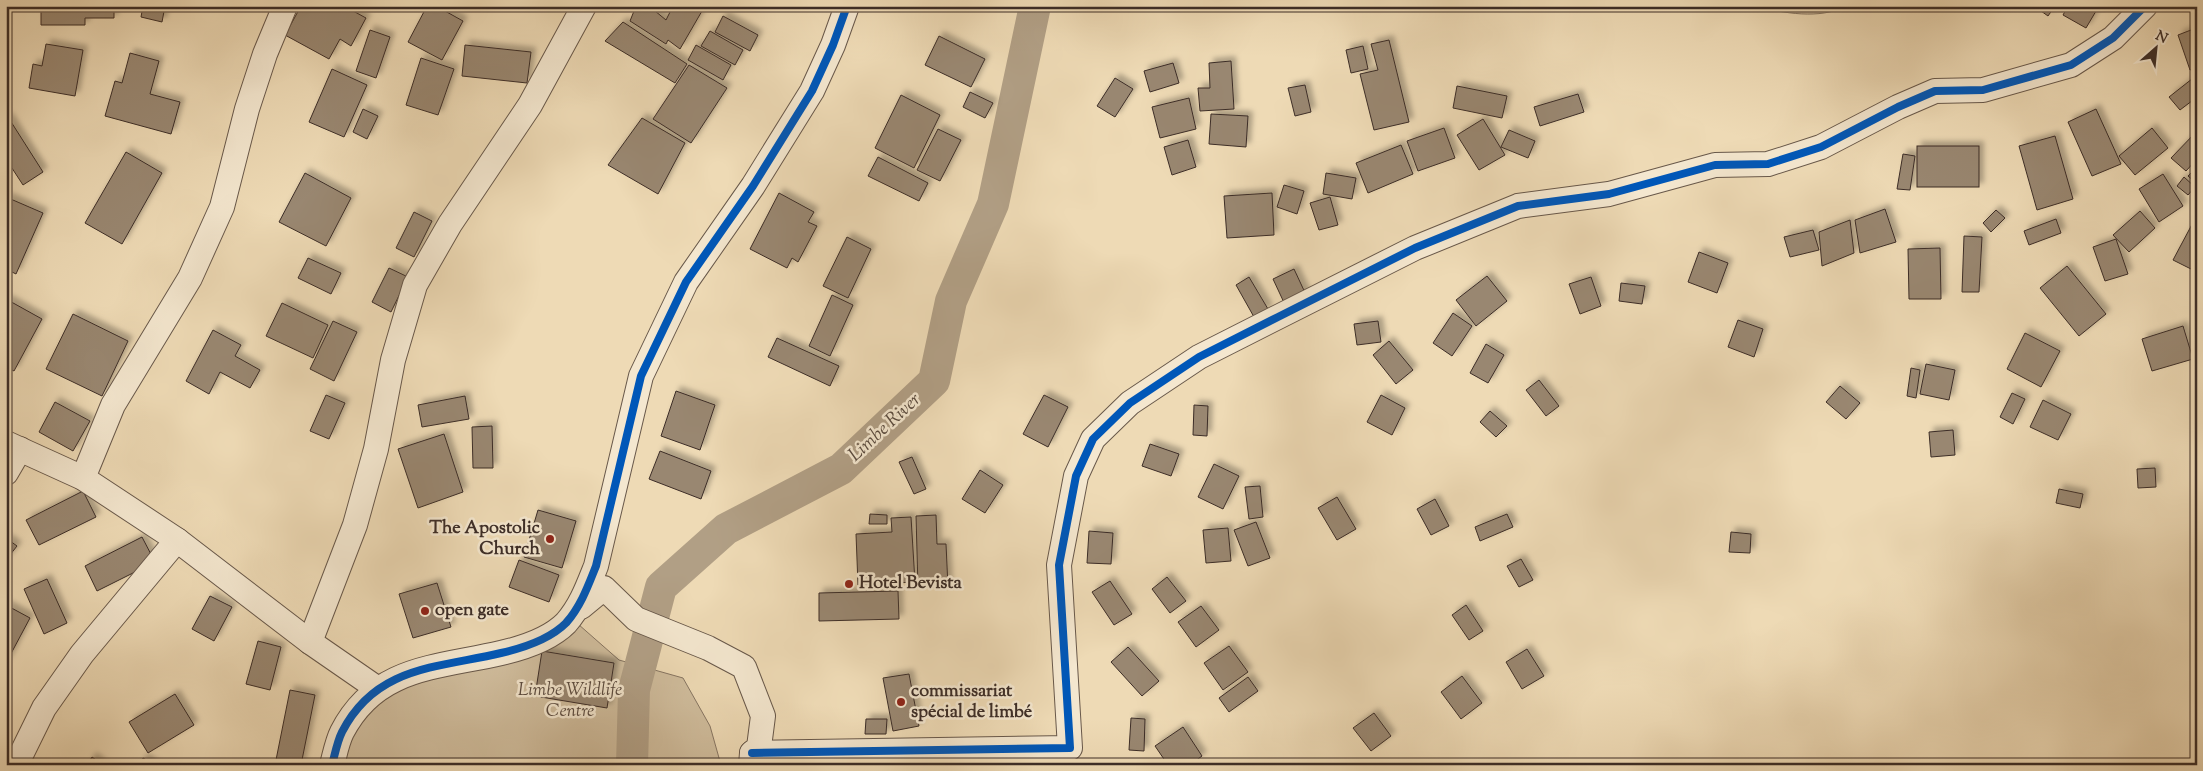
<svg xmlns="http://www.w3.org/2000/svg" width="2203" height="771" viewBox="0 0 2203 771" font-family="'Sorts Mill Goudy',serif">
<defs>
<filter id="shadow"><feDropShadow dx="4.5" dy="-4.5" stdDeviation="2.5" flood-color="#0004"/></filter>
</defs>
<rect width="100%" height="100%" fill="#eedab5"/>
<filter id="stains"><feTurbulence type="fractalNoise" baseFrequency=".004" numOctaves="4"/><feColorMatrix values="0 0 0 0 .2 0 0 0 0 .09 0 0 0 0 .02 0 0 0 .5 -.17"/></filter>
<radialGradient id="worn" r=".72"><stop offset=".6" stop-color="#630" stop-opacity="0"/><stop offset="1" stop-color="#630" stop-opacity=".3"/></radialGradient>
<g fill="#d0bd9d" stroke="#867562">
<path d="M1756 6H1845C1821 20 1782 13 1756 6Z"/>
<polygon points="578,624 619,660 683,678 710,726 721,765 338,765 343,736 378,693"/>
</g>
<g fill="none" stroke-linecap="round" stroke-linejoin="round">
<polyline stroke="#b19f85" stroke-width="32" points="632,765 634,690 661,587 726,529 841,469 934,381 951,301 993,204 1035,6"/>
</g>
<g fill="#998771" stroke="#3c2d27" filter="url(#shadow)">
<polygon points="41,6 114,6 114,18 85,18 85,25 41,25"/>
<polygon points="143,6 165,6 162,22 141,17"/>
<polygon points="301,6 344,6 366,18 351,46 340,39 329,59 285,35"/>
<polygon points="427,6 436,6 463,21 442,60 408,42"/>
<polygon points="636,6 649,6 666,20 673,6 694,6 702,11 680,49 668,40 666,44 630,21"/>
<polygon points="2034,6 2055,6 2048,16"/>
<polygon points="2068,6 2099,6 2086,28 2063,15"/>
<polygon points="723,16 758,35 750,51 715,32"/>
<polygon points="623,22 687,64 675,83 605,41"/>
<polygon points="370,30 390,37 376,78 356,71"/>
<polygon points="2191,30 2197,46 2197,67 2190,70 2178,35"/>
<polygon points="710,31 743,50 735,65 701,46"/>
<polygon points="939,36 985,59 971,87 925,65"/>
<polygon points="1389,40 1409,122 1374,130 1360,74 1378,70 1371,44"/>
<polygon points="46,44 83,50 75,96 29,88 33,64 42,66"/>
<polygon points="465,45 531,52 527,83 462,76"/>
<polygon points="696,45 731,65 723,80 688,60"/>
<polygon points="1363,46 1368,69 1351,73 1346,50"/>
<polygon points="130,53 159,61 150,94 180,102 171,134 105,116 115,81 122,83"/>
<polygon points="421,58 454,69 438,115 406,105"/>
<polygon points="1231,61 1234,109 1200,111 1198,88 1210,88 1209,63"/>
<polygon points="1173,63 1179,83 1150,92 1144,71"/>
<polygon points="689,65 727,88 691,143 653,119"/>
<polygon points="332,69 367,85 344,137 309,122"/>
<polygon points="2197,75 2197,97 2180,110 2169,97"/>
<polygon points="1115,78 1133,89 1115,117 1097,106"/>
<polygon points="1305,85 1311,112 1295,116 1288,88"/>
<polygon points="1457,86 1507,96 1502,118 1453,108"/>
<polygon points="970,92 993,103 985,118 963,107"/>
<polygon points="1578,94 1584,112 1540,126 1534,107"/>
<polygon points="901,95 940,115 914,168 875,148"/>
<polygon points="1189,98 1196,129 1160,138 1152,107"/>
<polygon points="363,109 378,116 367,139 353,132"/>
<polygon points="2096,109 2121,164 2092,176 2068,122"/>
<polygon points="1211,114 1248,116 1246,147 1209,144"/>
<polygon points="8,117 43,172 23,185 6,159 6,118"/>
<polygon points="642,118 685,143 658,194 608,165"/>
<polygon points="1483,119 1505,155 1479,170 1457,135"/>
<polygon points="1444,128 1455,158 1418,171 1407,141"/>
<polygon points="2152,128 2168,148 2135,175 2119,156"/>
<polygon points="938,129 961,140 940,181 917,170"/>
<polygon points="1509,130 1535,141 1528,158 1501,147"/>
<polygon points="2197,131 2197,159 2186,171 2171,158"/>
<polygon points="2055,136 2073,199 2037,210 2019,146"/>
<polygon points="1188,140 1196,167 1172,175 1164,147"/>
<polygon points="1401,145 1413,174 1368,193 1356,163"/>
<rect x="1917" y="146" width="62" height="41"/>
<polygon points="126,152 162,173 122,244 85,223"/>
<polygon points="1903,154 1915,156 1910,190 1897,189"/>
<polygon points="878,157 928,183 919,201 868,176"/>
<polygon points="2197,167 2197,181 2195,182 2188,176"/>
<polygon points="305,173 351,198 326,246 279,222"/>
<polygon points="1326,173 1356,178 1352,199 1323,194"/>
<polygon points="2163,174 2183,206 2159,222 2139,189"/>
<polygon points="2184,177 2195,187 2188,195 2177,186"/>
<polygon points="1284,185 1304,191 1297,214 1277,207"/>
<polygon points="779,193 814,212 808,222 817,226 798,262 792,258 787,268 750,249"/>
<polygon points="1272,193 1274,235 1227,238 1224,196"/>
<polygon points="6,197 43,213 16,274 6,269"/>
<polygon points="1330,197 1338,225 1319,230 1310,203"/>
<polygon points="1885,209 1896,242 1860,253 1855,220"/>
<polygon points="1996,210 2005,218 1991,232 1983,223"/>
<polygon points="2140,211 2155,228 2129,252 2113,235"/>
<polygon points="414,212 432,221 414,257 396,248"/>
<polygon points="2197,215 2197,257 2191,269 2173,260"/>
<polygon points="2056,219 2061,233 2029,245 2024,231"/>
<polygon points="1850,220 1854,253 1822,266 1819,232"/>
<polygon points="1813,230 1819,250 1790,257 1784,237"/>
<polygon points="1964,236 1982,237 1979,292 1962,292"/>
<polygon points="847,237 871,249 848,298 823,286"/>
<polygon points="2116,239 2128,274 2105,281 2093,247"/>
<polygon points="1940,248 1941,299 1909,299 1908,249"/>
<polygon points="1699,252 1728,263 1717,293 1688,282"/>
<polygon points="308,258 341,273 331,294 298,278"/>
<polygon points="2067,266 2106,314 2079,336 2040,288"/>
<polygon points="389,268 408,277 391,312 372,302"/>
<polygon points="1294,269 1308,299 1287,309 1273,279"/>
<polygon points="1487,276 1507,301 1476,326 1456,300"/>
<polygon points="1249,277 1268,309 1254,317 1236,285"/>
<polygon points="1591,277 1601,306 1580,314 1569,284"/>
<polygon points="1621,283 1645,286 1642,304 1619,301"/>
<polygon points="832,295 853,305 830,356 809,346"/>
<polygon points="6,299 42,319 14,371 6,367"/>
<polygon points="282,303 328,325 313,358 266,336"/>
<polygon points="1453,313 1472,326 1452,356 1433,343"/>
<polygon points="73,314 128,341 102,396 46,369"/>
<polygon points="1738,320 1763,329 1754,357 1728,347"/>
<polygon points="333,321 357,332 334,381 310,369"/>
<polygon points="1378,321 1381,342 1357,345 1354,324"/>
<polygon points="2183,326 2193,359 2152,371 2142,339"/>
<polygon points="213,330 241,345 235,356 260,370 250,388 220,372 209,394 186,381"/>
<polygon points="2025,333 2060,351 2041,387 2007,369"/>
<polygon points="777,338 839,366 830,386 768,357"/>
<polygon points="1389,341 1413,370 1396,384 1373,355"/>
<polygon points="1486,344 1504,355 1488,383 1470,373"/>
<polygon points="1926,364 1955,370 1949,400 1920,394"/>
<polygon points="1911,368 1920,370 1916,398 1907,396"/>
<polygon points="1539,380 1559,406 1546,416 1526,390"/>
<polygon points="1840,386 1860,403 1846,419 1826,402"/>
<polygon points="676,391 715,405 700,450 661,436"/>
<polygon points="2012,393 2025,399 2013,424 2000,417"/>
<polygon points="326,395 345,403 329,439 310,431"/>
<polygon points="1044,395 1068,407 1048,447 1023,434"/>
<polygon points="1381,395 1405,408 1392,435 1367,422"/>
<polygon points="465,396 469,419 422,427 418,405"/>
<polygon points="2043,400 2071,414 2058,440 2030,427"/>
<polygon points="55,402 90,421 73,451 39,432"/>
<polygon points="1194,405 1208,406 1207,436 1193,435"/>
<polygon points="1490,411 1507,426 1496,437 1480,422"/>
<polygon points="492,426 493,468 473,468 472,427"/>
<polygon points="1953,430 1955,455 1931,457 1929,432"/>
<polygon points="444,434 463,492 418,508 398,449"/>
<polygon points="1150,444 1179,454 1171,476 1142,466"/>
<polygon points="660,451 711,471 701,499 649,479"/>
<polygon points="912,457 926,489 914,494 899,462"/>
<polygon points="1214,464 1239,476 1223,509 1198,497"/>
<polygon points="2155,468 2156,487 2138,488 2137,469"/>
<polygon points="980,470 1003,485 985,513 962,499"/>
<polygon points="1260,486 1263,517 1249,519 1245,487"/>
<polygon points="2059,489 2083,494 2080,508 2056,503"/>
<polygon points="83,491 96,517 39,545 26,520"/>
<polygon points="1337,497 1356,529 1337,540 1318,508"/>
<polygon points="1435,499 1449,526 1431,535 1417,509"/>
<polygon points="538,510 576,521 562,568 524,557"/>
<polygon points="870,514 887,515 887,524 869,524"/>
<polygon points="1507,514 1513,527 1480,541 1475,527"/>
<polygon points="936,515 937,544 946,544 948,587 918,588 916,516"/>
<polygon points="911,517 915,582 858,585 856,534 892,532 891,518"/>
<polygon points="1256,522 1270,558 1248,566 1234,530"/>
<polygon points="1228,528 1231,561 1206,563 1203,530"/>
<polygon points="1089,531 1113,533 1111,564 1087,563"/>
<polygon points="1731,532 1751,534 1750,553 1729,552"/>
<polygon points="142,537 155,562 97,591 85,566"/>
<polygon points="6,538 17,546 6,560"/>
<polygon points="1521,559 1533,580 1519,587 1507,566"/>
<polygon points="519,560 559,575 549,602 509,587"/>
<polygon points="1167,577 1186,601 1170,613 1152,589"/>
<polygon points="47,579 67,623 44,634 24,589"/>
<polygon points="1110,581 1132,614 1114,625 1092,592"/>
<polygon points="437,583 451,627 413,638 399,594"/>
<polygon points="898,591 899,619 819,621 819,593"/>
<polygon points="210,596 232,607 214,641 192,629"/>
<polygon points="6,605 30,618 6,663"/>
<polygon points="1466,605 1483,631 1469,640 1452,615"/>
<polygon points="1201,606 1219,630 1196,647 1178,622"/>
<polygon points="258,641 281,647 270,690 246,684"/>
<polygon points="1229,646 1248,672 1223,690 1204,663"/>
<polygon points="1128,647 1159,681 1142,696 1111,662"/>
<polygon points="1527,649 1544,676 1522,689 1506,662"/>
<polygon points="542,651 614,663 607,708 535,696"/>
<polygon points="909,674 919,726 893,731 883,678"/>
<polygon points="1462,676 1482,703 1461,719 1441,692"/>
<polygon points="1248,677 1258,691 1229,712 1219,698"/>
<polygon points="290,690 315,695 301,765 275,765"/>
<polygon points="175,694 194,725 148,753 129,722"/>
<polygon points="1374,713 1391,736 1371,751 1353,728"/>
<polygon points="1131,718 1145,719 1144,751 1129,750"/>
<polygon points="866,719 887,719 886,734 865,734"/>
<polygon points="1183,727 1202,756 1190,765 1168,765 1155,746"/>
<polygon points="92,757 103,765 87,765"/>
<polygon points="143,758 155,765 140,765"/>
</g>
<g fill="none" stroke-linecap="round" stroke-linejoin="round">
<defs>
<g id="minor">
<polyline points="6,443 83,478 177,540 310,642 378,689"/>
<polyline points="6,473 20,449"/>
<polyline points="83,478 113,405 190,278 222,207 247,109 265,54 285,6"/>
<polyline points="581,607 604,588 636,619 708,648 744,667 763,716 759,747 752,753 751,765"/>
<polyline points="310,642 355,525 376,449 393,360 415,285 450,224 530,105 584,6"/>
<polyline points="752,753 1070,748 1059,565 1076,476 1093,439 1130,403 1199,357 1278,317 1415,248 1518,206 1609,194 1715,165 1768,164 1821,147 1898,107 1935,91 1983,90 2071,65 2113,38 2145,6"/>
<polyline points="16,765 44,708 82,654 177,540"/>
<path d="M332 765C335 754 337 742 342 732 376 666 437 668 501 653 523 648 549 640 566 623 581 606 588 586 596 566L641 376 686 282 753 186 812 91 833 45 847 6"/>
</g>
</defs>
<use href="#minor" stroke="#68584a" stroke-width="26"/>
<use href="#minor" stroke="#f4e7cf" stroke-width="24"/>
<defs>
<g id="cycleway">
<polyline points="752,753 1070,748 1059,565 1076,476 1093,439 1130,403 1199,357 1278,317 1415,248 1518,206 1609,194 1715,165 1768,164 1821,147 1898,107 1935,91 1983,90 2071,65 2113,38 2145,6"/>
<path d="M332 765C335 754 337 742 342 732 376 666 437 668 501 653 523 648 549 640 566 623 581 606 588 586 596 566L641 376 686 282 753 186 812 91 833 45 847 6"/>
</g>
</defs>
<use href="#cycleway" stroke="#f4e7cf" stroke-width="11"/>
<use href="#cycleway" stroke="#0057b8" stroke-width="8"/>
</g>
<g fill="#8f2418" stroke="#f4e7cf" stroke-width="2">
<circle cx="550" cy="539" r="5"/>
<circle cx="849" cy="584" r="5"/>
<circle cx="425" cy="611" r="5"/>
<circle cx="901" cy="702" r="5"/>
</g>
<g text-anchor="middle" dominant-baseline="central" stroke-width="5" stroke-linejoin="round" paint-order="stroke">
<g font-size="18" font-weight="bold" fill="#3c2d27" stroke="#f4e7cf" text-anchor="start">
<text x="540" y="529" text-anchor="end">The Apostolic<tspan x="540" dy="21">Church</tspan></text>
<text x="859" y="584">Hotel Bevista</text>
<text x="435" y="611">open gate</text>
<text x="911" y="692">commissariat<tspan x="911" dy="21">spécial de limbé</tspan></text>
</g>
<g font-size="18" font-style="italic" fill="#5a4a3f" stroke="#f4e7cf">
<text x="570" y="691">Limbe Wildlife<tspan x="570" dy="21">Centre</tspan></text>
</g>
<g font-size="19" font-style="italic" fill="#594a3e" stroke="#f4e7cf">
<text transform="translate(885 428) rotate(-43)">Limbe River</text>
</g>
</g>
<rect width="2203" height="771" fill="none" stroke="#eedab5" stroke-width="25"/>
<rect x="8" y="8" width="2188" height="756" fill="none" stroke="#3c2d27" stroke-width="2.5"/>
<rect x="12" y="12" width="2178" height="746" fill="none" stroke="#3c2d27"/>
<g transform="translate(2156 48) rotate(27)" stroke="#f4e7cf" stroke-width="4" paint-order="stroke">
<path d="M0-4L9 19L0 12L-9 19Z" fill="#3c2d27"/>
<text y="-8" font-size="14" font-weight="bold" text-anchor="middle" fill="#3c2d27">N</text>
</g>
<rect width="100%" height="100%" filter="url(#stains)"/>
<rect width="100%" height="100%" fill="url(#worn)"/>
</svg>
